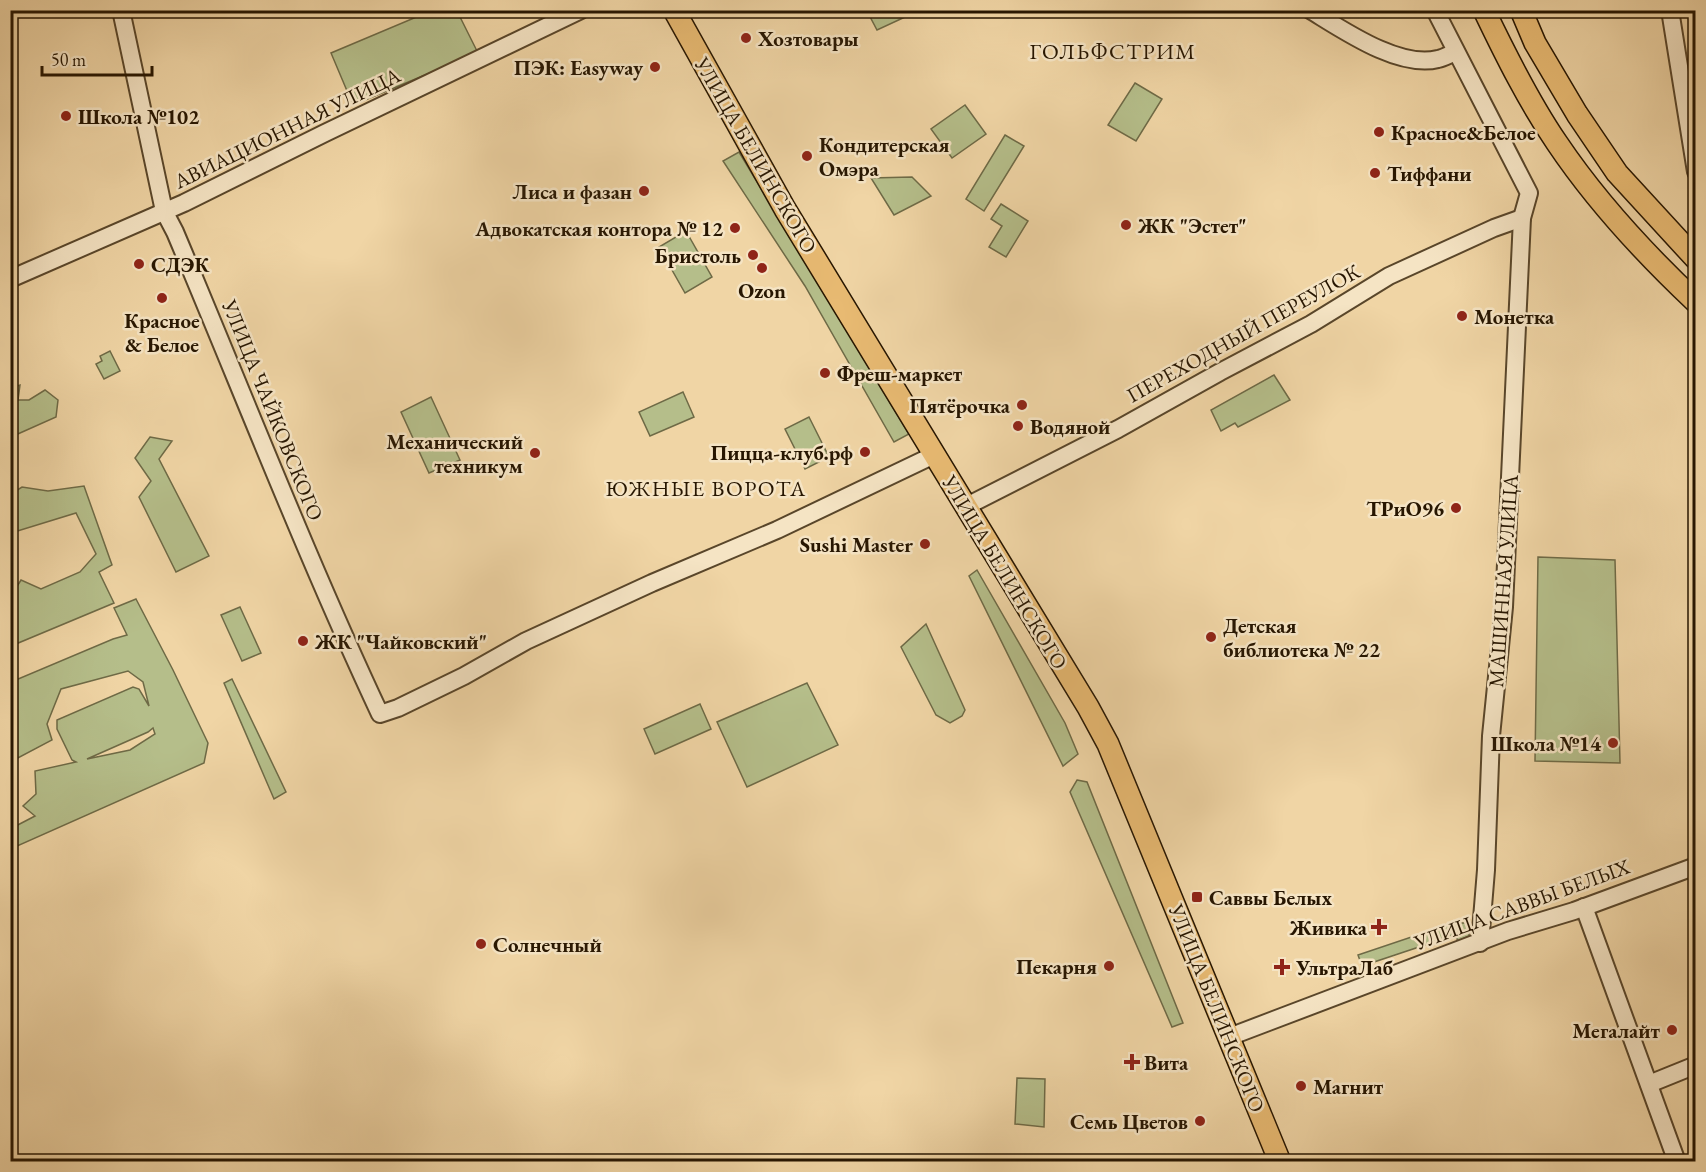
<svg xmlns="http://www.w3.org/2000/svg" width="1706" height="1172" viewBox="0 0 1706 1172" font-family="'EB Garamond',serif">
<rect width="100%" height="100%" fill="#f0d5a5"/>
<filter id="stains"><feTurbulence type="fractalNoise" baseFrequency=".00333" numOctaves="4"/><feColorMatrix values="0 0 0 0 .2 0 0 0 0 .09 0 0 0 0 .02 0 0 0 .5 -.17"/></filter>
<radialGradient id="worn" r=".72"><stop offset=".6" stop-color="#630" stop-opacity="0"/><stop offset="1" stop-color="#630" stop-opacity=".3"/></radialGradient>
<g fill="#b5be8a" stroke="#6e6a46" stroke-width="1.5" fill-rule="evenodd">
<polygon points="433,10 457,11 478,53 353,105 331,53"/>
<polygon points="867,11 918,11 877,30"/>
<polygon points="1135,83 1162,99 1136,141 1108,125"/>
<polygon points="965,105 986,134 952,158 931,129"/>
<polygon points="1005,135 1024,146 984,211 966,199"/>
<polygon points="739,152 909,434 894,442 805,286 723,161"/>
<polygon points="912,177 931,196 894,215 871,178"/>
<polygon points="1001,204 1028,221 1006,257 989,247 1002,226 991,219"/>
<polygon points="686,231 712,277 685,293 659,247"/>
<polygon points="110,351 120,371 104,379 96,364 102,361 100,356"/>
<polygon points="1274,375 1290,400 1238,427 1235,423 1221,431 1211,410"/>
<polygon points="20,385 18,400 29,400 45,390 58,400 56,417 11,437 11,388"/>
<polygon points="683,392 694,417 650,436 639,412"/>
<polygon points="431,397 460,460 429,473 401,412"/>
<polygon points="809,417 829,457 805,469 785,429"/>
<polygon points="150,437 172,441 159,459 209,556 176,572 139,497 151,481 135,458"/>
<polygon points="84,486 112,565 99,572 114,603 11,646 11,589 13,593 21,580 41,589 80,572 96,554 76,513 11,533 11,494 22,487 48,491"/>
<polygon points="1538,557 1615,560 1620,763 1535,761"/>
<polygon points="977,570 1065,723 1078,754 1063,766 969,576"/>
<path d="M136 599 173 670 208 743 204 763 15 847 12 828 35 816 23 806 36 794 35 771 76 762 72 760 57 729V720L133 687 139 689 149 706 143 682 128 671 61 689 47 724 52 740 12 761 11 766V682L113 639 127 635 114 608ZM153 728 155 734 130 750 87 759 148 732Z"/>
<polygon points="240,607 261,653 242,661 221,615"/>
<polygon points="926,624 965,710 962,716 950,723 936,715 901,647"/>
<polygon points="232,679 286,792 274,799 224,683"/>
<polygon points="807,683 838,745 747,787 717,722"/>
<polygon points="700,704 711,729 655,754 644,729"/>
<polygon points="1077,780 1087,782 1183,1023 1172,1027 1070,792"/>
<polygon points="1453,923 1470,923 1469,936 1458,941 1455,935 1362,966 1358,955"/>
<polygon points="1017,1078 1045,1079 1044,1127 1015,1124"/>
</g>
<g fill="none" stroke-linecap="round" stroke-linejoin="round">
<defs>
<g id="minor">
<path d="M121 10 164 211 175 232C243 393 306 556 380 714L398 708 464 676 526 641 652 583 777 530 934 455"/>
<path d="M1310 10C1343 30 1399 69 1438 59 1444 58 1450 54 1456 52"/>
<polyline points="1435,10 1529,193 1522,218 1504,607 1491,736 1486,870 1480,943"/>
<polyline points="1670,10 1696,172"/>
<polyline points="10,279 184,203 325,133 581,10"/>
<polyline points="965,507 1118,429 1220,372 1311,324 1389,276 1494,228 1522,218"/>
<polyline points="1584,907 1677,1162"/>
<polyline points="1229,1037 1508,931 1574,911 1696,866"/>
<polyline points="1649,1084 1696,1065"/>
</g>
<g id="major">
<polyline points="674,10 785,209 1088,707 1108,744 1280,1162"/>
<path d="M1484 10C1506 56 1529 102 1557 143 1596 201 1645 254 1696 302"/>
<polyline points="1521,10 1535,43 1577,114 1617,173 1696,259"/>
</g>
</defs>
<use href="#minor" stroke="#59462a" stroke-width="20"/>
<use href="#major" stroke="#271601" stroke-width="24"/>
<use href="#minor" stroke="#f5e4c4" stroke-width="16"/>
<use href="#major" stroke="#e8ba72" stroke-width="21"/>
</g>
<g fill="#8f2418" stroke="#f5e4c4" stroke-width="2">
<circle cx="746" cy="38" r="6"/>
<circle cx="655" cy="67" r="6"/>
<circle cx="66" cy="116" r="6"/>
<circle cx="1379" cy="132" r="6"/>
<circle cx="807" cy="156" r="6"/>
<circle cx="1375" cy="173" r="6"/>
<circle cx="644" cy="191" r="6"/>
<circle cx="1126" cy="225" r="6"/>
<circle cx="735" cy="228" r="6"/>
<circle cx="753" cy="255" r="6"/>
<circle cx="139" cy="264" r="6"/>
<circle cx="762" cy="268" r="6"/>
<circle cx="162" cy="298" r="6"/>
<circle cx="1462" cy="316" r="6"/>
<circle cx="825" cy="373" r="6"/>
<circle cx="1022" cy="405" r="6"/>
<circle cx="1018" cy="426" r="6"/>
<circle cx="865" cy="452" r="6"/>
<circle cx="535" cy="453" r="6"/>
<circle cx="1456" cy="508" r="6"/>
<circle cx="925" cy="544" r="6"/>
<circle cx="1211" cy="637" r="6"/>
<circle cx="303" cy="641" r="6"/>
<circle cx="1613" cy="743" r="6"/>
<rect x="1191" y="891" width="12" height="12" rx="3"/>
<path d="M1376 918h6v6h6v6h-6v6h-6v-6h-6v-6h6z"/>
<circle cx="481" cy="944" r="6"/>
<circle cx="1109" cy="966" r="6"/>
<path d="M1279 958h6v6h6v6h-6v6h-6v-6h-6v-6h6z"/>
<circle cx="1672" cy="1030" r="6"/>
<path d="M1129 1053h6v6h6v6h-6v6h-6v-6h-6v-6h6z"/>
<circle cx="1301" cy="1086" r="6"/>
<circle cx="1200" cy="1121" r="6"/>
</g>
<g text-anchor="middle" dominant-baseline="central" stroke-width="5" stroke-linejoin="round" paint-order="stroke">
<g font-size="21" font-weight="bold" fill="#271601" stroke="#f5e4c4" text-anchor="start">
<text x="758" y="38">Хозтовары</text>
<text x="643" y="67" text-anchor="end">ПЭК: Easyway</text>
<text x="78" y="116">Школа №102</text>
<text x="1391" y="132">Красное&amp;Белое</text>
<text x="819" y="144">Кондитерская<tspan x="819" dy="24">Омэра</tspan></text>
<text x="1387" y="173">Тиффани</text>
<text x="632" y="191" text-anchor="end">Лиса и фазан</text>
<text x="1138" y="225">ЖК "Эстет"</text>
<text x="723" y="228" text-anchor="end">Адвокатская контора № 12</text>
<text x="741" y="255" text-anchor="end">Бристоль</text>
<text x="151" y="264">СДЭК</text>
<text x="762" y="290" text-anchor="middle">Ozon</text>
<text x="1474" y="316">Монетка</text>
<text x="162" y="320" text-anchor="middle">Красное<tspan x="162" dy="24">&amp; Белое</tspan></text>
<text x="837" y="373">Фреш-маркет</text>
<text x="1010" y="405" text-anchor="end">Пятёрочка</text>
<text x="1030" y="426">Водяной</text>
<text x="523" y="441" text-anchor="end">Механический<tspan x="523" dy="24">техникум</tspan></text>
<text x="853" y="452" text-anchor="end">Пицца-клуб.рф</text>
<text x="1444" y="508" text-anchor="end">ТРиО96</text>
<text x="913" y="544" text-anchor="end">Sushi Master</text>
<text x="1223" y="625">Детская<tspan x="1223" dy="24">библиотека № 22</tspan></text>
<text x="315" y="641">ЖК "Чайковский"</text>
<text x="1601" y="743" text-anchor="end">Школа №14</text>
<text x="1209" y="897">Саввы Белых</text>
<text x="1367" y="927" text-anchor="end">Живика</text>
<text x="493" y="944">Солнечный</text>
<text x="1097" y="966" text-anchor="end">Пекарня</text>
<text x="1296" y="967">УльтраЛаб</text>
<text x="1660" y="1030" text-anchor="end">Мегалайт</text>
<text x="1144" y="1062">Вита</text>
<text x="1313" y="1086">Магнит</text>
<text x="1188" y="1121" text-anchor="end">Семь Цветов</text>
</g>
<g font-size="21" fill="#271601" stroke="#f5e4c4">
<text transform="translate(287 128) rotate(-26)">АВИАЦИОННАЯ УЛИЦА</text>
<text transform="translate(756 155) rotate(60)">УЛИЦА БЕЛИНСКОГО</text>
<text transform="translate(1243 333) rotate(-29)">ПЕРЕХОДНЫЙ ПЕРЕУЛОК</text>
<text transform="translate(273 410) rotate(68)">УЛИЦА ЧАЙКОВСКОГО</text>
<text transform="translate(1005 572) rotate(59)">УЛИЦА БЕЛИНСКОГО</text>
<text transform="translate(1503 581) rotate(-86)">МАШИННАЯ УЛИЦА</text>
<text transform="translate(1522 904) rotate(-20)">УЛИЦА САВВЫ БЕЛЫХ</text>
<text transform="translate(1217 1008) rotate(68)">УЛИЦА БЕЛИНСКОГО</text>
</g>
<g font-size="22" letter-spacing="1.5" fill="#271601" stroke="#f5e4c4">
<text x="1113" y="51">ГОЛЬФСТРИМ</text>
<text x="706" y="488">ЮЖНЫЕ ВОРОТА</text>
</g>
</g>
<rect width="1706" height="1172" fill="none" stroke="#f0d5a5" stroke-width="36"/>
<rect x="12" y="12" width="1682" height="1148" fill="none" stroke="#271601" stroke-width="3"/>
<rect x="18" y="18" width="1670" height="1136" fill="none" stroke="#271601" stroke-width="1.5"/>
<path d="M42 66v9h110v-9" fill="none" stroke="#271601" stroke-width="3"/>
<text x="51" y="66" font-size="18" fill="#271601" stroke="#f5e4c4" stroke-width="4.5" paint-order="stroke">50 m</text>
<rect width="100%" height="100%" filter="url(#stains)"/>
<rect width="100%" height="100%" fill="url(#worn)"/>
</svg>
